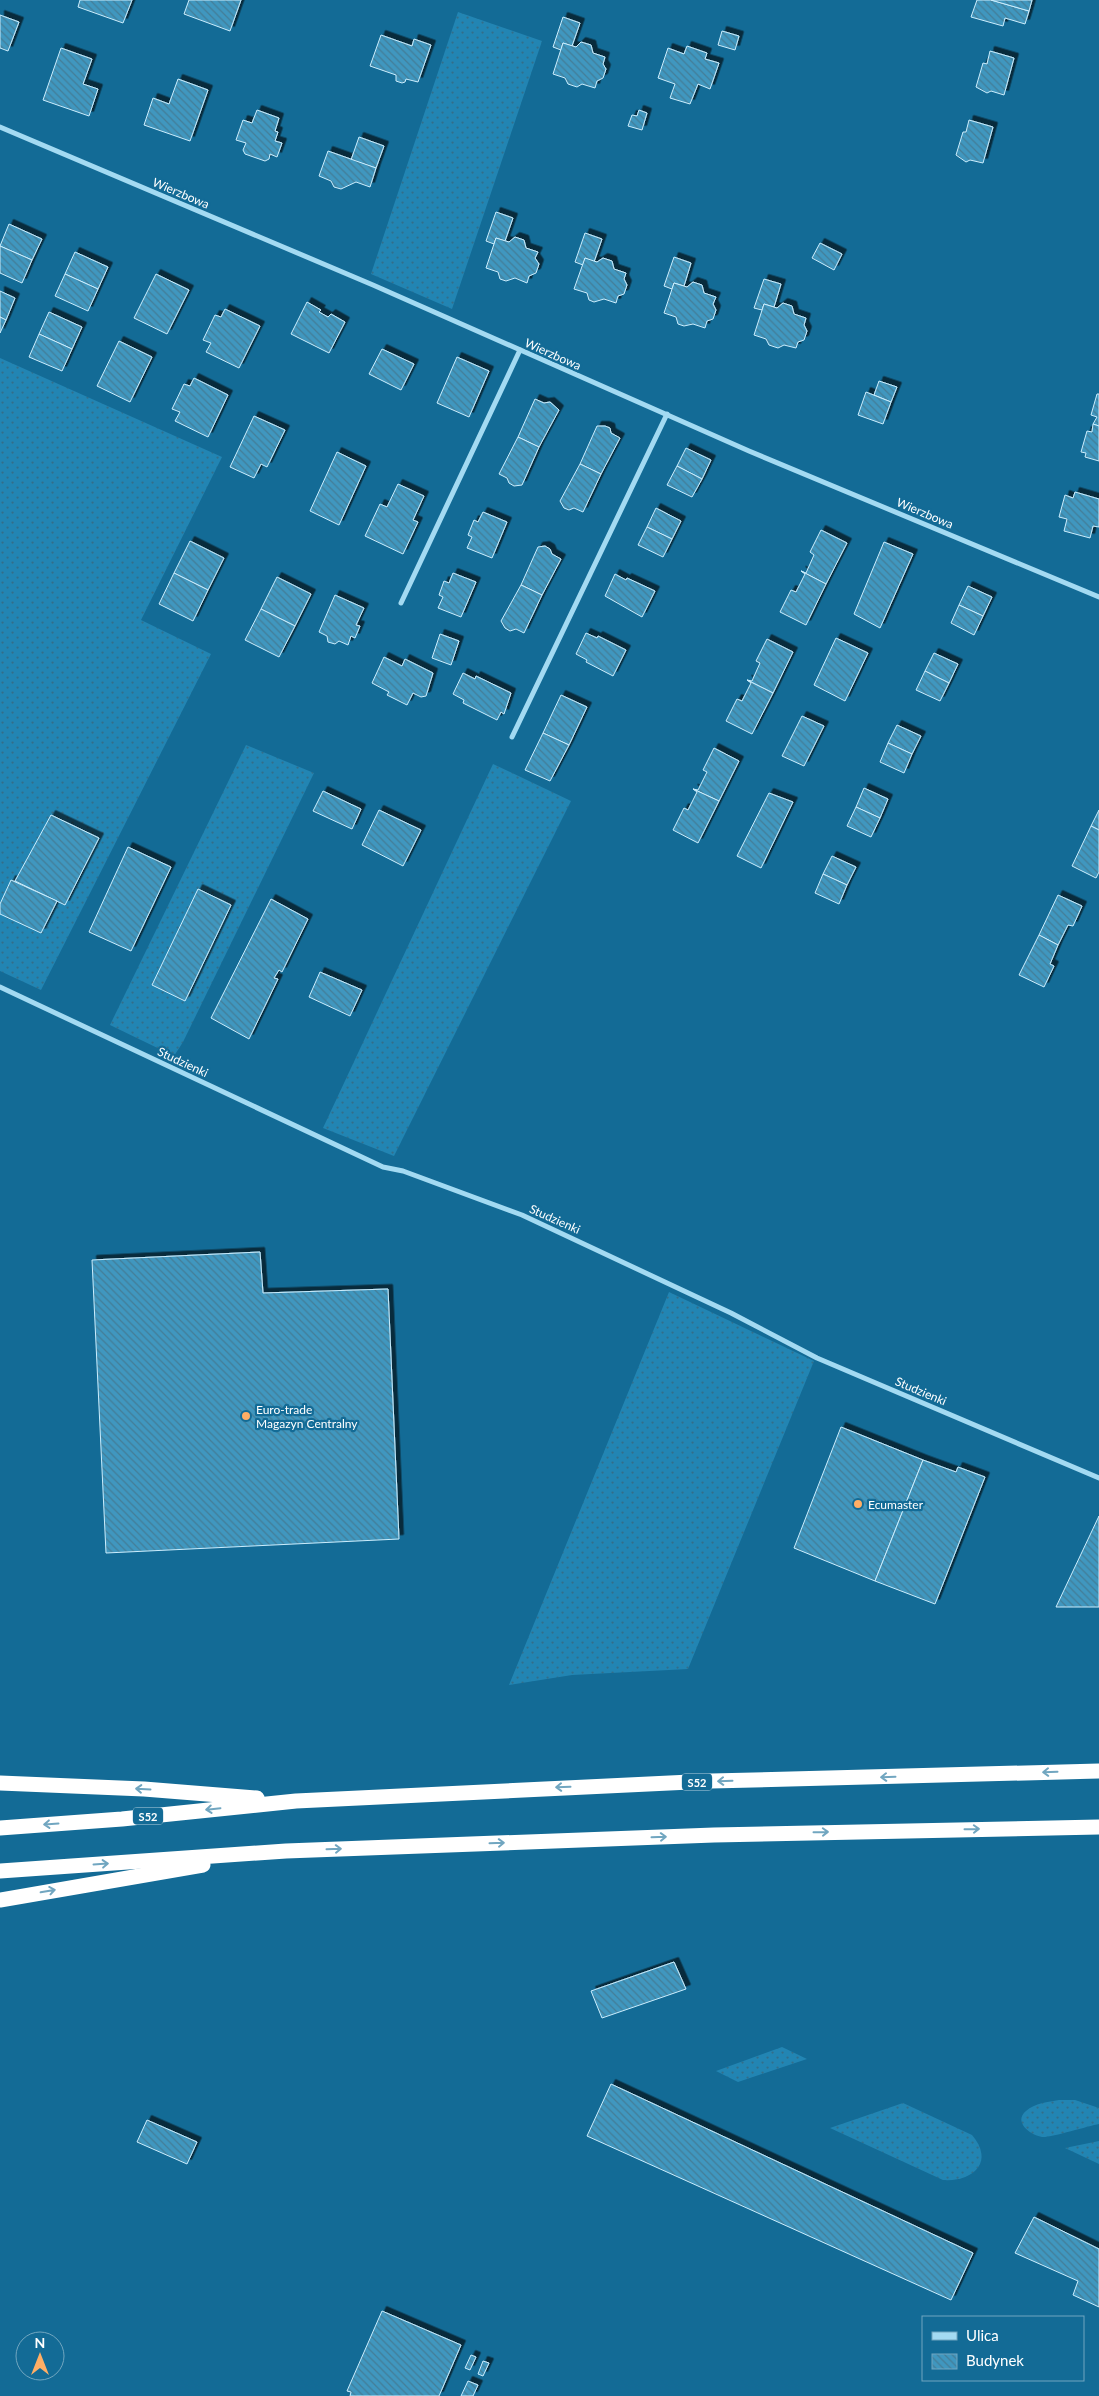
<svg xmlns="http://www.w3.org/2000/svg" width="1099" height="2396" viewBox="0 0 1099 2396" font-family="Lato,sans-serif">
<defs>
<pattern id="grass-dots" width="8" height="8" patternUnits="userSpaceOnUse" patternTransform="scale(1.25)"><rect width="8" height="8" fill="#2285b3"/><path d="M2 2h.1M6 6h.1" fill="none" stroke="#336e8a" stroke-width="1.8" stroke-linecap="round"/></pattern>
<pattern id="building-back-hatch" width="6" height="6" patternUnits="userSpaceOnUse" patternTransform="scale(1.25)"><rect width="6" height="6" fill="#4097bf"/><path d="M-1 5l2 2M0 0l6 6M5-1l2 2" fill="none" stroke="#447d97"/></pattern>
<filter id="shadow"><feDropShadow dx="4.5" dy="-4.5" stdDeviation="0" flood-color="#0009"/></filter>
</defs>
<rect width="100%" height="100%" fill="#136b96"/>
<g fill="url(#grass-dots)">
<polygon points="458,12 542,41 452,309 371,274"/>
<polygon points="0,358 222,457 141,620 211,654 41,990 0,971"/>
<polygon points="246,745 314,773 183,1042 174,1056 110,1025"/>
<polygon points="493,764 571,801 394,1156 323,1128"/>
<polygon points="669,1292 814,1361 688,1669 572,1675 509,1685"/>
<polygon points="782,2047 807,2059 738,2082 716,2071"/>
<path d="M1059 2100H1075L1099 2108V2124C1088 2126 1050 2138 1042 2137 1030 2135 1013 2122 1026 2111 1035 2103 1048 2102 1059 2100Z"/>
<path d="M903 2103 972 2135C995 2162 973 2182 943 2180L830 2128Z"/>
<polygon points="1099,2141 1099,2164 1065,2148"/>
</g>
<g fill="url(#building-back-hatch)" stroke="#cbedfd" filter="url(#shadow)">
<polygon points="80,0 132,0 123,23 78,7"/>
<polygon points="189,0 241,0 230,31 184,14"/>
<polygon points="977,0 991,0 1029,11 1025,24 1005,18 1003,26 971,17"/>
<polygon points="991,0 1032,0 1029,11"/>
<polygon points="0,15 19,22 8,51 0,48"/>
<polygon points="563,17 580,23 572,46 563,43 561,50 553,47"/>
<polygon points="722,31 739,36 735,50 718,45"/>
<polygon points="381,35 412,46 414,39 431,45 418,82 406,79 405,82 402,83 396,81 396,75 370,66"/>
<polygon points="581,42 591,45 593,53 605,57 603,64 606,69 603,78 597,81 595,88 582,84 577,87 568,84 565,78 553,74 563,43 576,47"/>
<polygon points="687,46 707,53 705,59 719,63 710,89 698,84 690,104 670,98 675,84 658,78 668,48 684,54"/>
<polygon points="61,48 92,59 83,84 98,89 89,116 43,100"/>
<polygon points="990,51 1014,58 1004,95 991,91 987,93 976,87 983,63 987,64"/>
<polygon points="178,79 208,90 190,141 144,125 153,98 169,104"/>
<polygon points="257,110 279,118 275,131 278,132 275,141 282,143 277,157 270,154 269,159 265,161 245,154 243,150 246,143 236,140 243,120 252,123"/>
<polygon points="639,110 647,113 642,130 628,126 632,115 637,116"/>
<polygon points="969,120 993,127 983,163 970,160 966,162 956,155 963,132 966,132"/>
<polygon points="359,137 384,146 376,168 351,160"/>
<polygon points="328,151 376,168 370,187 356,182 341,189 334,187 331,181 319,176"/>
<polygon points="496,212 513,218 505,241 496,238 494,244 486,241"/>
<polygon points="9,224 42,239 32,260 0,246"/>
<polygon points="585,233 602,239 594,262 585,258 583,265 575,262"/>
<polygon points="515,237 524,240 526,248 538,252 535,258 539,264 536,273 529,276 527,283 515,278 506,281 500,279 498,272 486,268 496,238 509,242"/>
<polygon points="820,243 842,254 834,270 812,258"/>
<polygon points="0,246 32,260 22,283 0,273"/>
<polygon points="75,252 108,267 98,289 65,274"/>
<polygon points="674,257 691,263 684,286 674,283 672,289 664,286"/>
<polygon points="585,258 597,262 603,258 612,261 614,269 626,273 624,279 627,285 624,294 618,296 616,303 604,299 594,302 589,300 587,293 574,289"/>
<polygon points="65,274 98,289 88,311 55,296"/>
<polygon points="156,274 189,290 167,334 134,318"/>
<polygon points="764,279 781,284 774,307 764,304 762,310 754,308"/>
<polygon points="693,282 702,285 704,293 716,297 713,304 716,310 713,319 707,321 705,328 693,324 684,326 678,324 676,317 664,313 674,283 687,287"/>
<polygon points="0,291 15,298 6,320 0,317"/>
<polygon points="307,302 321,310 319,312 328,317 331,314 345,322 329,353 291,334"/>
<polygon points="783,303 792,306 794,314 806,318 804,325 807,331 804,340 798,342 796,348 784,345 778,348 769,345 766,339 754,335 764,304 777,308"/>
<polygon points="225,309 260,326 239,368 206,352 211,343 203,340 215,315 221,317"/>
<polygon points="49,312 82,327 72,349 39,334"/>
<polygon points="0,317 6,320 0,333"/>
<polygon points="39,334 72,349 62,371 29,357"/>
<polygon points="119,341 152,357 130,402 97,386"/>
<polygon points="382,349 414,364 401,390 369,374"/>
<polygon points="457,357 489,371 469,417 437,403"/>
<polygon points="194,378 228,395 208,437 175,421 180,412 172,409 184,384 190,386"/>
<polygon points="879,381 897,387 891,402 874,395"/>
<polygon points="866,392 891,402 883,424 858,415"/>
<polygon points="1097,394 1099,394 1099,426 1093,424 1097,417 1091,415"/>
<polygon points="535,399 544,403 550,402 559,410 539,447 518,437"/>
<polygon points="254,416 285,430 267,467 261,464 254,478 230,467"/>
<polygon points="1093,424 1099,426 1099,461 1085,457 1086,453 1081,452 1087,431 1092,432"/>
<polygon points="597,426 605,426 610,428 611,433 620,438 601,474 580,464"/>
<polygon points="518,437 539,447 522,485 514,486 509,483 507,478 499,474"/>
<polygon points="686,448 711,460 702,479 677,466"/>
<polygon points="337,452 366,466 339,525 310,511"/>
<polygon points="580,464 601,474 583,512 574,508 569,510 564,508 560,501"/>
<polygon points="677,466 702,479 692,497 667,485"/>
<polygon points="398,484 424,496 413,520 418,522 403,554 365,536 380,504 387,507"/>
<polygon points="1075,492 1099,499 1099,527 1093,526 1090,538 1064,531 1067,519 1059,517 1065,495 1073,498"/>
<polygon points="656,508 681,521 672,539 647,527"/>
<polygon points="483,512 507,522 492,558 467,548 472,537 468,535 474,520 478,522"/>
<polygon points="647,527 672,539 663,557 638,545"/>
<polygon points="821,530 847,543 826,584 801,571 806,573 814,555 810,552"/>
<polygon points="190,541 224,558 208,590 174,573"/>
<polygon points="884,542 913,554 880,628 854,614"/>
<polygon points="545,546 550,549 552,554 561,559 542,595 521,585 538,547"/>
<polygon points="801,571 826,584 806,625 780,612 791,590 796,592 805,574"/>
<polygon points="174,573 208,590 193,621 159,604"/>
<polygon points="453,573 476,582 461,617 438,608 443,597 439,595 444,581 449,583"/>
<polygon points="615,574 626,580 627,578 655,591 642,617 605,596"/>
<polygon points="277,577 311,594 295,626 261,609"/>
<polygon points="521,585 542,595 524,633 516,629 510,631 505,628 501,621"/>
<polygon points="968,586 992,597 983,616 959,605"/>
<polygon points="335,595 364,608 356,625 360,626 355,638 351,636 348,645 339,641 335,644 328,642 327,636 319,632"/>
<polygon points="959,605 983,616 974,635 951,623"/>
<polygon points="261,609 295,626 279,657 245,640"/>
<polygon points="586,633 597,638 598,636 626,650 613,676 586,662 587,660 576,654"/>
<polygon points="440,634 459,641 451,665 432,658"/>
<polygon points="836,638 868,653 845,701 814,685"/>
<polygon points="767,639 793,652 773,693 747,680 752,681 760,663 756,661"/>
<polygon points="934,653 958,664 949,683 925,671"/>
<polygon points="384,657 402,666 405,659 433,673 426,696 421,697 413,693 407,705 387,695 389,692 372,683"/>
<polygon points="925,671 949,683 940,701 916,690"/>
<polygon points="463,673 475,679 476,676 511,693 504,714 501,712 497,720 463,703 464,700 453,694"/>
<polygon points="747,680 773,693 752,734 726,721 737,699 742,701 751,683"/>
<polygon points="561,695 587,707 569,745 543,733"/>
<polygon points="802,716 824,726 804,766 782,756"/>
<polygon points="897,725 921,736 912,754 888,743"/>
<polygon points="543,733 569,745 550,781 525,770"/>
<polygon points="888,743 912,754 904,773 880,762"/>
<polygon points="714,748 739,761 719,801 693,789 698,790 707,772 703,770"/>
<polygon points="864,788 888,799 880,818 856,807"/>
<polygon points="693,789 719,801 698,843 673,830 684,808 688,810 697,792"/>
<polygon points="323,791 361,809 352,829 313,811"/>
<polygon points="769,793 793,802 761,868 737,856"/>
<polygon points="856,807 880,818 871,837 847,826"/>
<polygon points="379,810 421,830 403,866 362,845"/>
<polygon points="1099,810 1099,830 1091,826"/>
<polygon points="51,815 99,838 65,905 15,881"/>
<polygon points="1091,826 1099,830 1099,872 1096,878 1072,866"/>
<polygon points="128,847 171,867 131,951 89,932"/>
<polygon points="832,856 856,867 847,885 823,874"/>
<polygon points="823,874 847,885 839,904 815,893"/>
<polygon points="11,880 57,901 41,933 0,914 0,904"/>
<polygon points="198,889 231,905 185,1001 152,985"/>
<polygon points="1058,895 1082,906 1073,926 1068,925 1058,945 1039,935"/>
<polygon points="271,899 308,919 282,972 279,970 274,978 278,979 249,1039 211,1018"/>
<polygon points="1039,935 1058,945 1050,964 1054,966 1044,987 1019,975"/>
<polygon points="320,972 362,990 350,1016 309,997"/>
<polygon points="260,1252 263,1293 388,1289 399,1539 106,1553 92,1260"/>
<polygon points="841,1427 923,1460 875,1581 794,1548"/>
<polygon points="923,1460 956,1472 958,1467 985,1477 935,1604 875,1581"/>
<polygon points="1099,1516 1099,1607 1056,1607"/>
<polygon points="674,1962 686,1989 602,2018 591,1991"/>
<polygon points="611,2084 973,2253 951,2300 587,2136"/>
<polygon points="147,2120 197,2142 187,2164 137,2142"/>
<polygon points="1034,2217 1099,2249 1099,2307 1073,2295 1078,2281 1015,2253"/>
<polygon points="382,2311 461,2345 439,2396 350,2396 351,2392 347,2391"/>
<polygon points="471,2355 476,2357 470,2370 465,2368"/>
<polygon points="483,2361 489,2363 483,2376 478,2374"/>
<polygon points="468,2381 478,2385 473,2396 461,2396"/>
</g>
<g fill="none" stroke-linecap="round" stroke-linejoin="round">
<g stroke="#a3daf2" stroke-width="5">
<polyline points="0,127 373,285 749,451 1099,597"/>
<polyline points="401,603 520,350"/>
<polyline points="512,737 667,414"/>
<polyline points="0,987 383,1167 403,1171 522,1215 731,1313 817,1358 1099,1478"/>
</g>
<g stroke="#fff" stroke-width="15">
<polyline points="0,1783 144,1789 257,1798"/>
<polyline points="0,1828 122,1819 296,1801 711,1781 1099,1771"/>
<polyline points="0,1871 286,1851 714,1835 1099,1827"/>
<polyline points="0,1900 203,1865"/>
</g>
</g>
<defs><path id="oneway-shaft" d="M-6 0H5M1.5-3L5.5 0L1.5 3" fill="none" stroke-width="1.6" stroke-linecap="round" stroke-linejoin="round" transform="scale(1.25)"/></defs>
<g stroke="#71a6c0">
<use href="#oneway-shaft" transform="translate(1050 1772) rotate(178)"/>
<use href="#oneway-shaft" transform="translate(888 1777) rotate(178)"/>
<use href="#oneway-shaft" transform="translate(725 1781) rotate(178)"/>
<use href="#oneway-shaft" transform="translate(563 1787) rotate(178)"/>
<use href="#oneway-shaft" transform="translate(143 1789) rotate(-177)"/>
<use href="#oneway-shaft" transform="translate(213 1809) rotate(174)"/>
<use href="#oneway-shaft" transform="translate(51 1824) rotate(176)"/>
<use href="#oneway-shaft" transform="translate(972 1829) rotate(-1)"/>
<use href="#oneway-shaft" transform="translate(821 1832) rotate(-1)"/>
<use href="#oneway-shaft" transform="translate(659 1837) rotate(-2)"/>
<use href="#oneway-shaft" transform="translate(497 1843) rotate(-2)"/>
<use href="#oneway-shaft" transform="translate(334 1849) rotate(-2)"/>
<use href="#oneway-shaft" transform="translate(101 1864) rotate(-4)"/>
<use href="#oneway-shaft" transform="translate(48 1891) rotate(-10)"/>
</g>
<g fill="#ffae65" stroke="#136b96" stroke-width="2">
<circle cx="246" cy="1416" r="5"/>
<circle cx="858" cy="1504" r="5"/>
</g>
<g text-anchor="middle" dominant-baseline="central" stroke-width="4.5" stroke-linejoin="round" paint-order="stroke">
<g fill="#136b96" stroke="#b8d3e0" stroke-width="1">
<rect x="682" y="1773.5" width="30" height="17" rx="4"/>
<rect x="133" y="1807.5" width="30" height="17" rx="4"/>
</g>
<g font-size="11" font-weight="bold" fill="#fff">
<text x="697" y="1782">S52</text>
<text x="148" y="1816">S52</text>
</g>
<g font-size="12" fill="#fff" stroke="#136b96">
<text transform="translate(181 193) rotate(23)">Wierzbowa</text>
<text transform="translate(553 354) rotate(24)">Wierzbowa</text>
<text transform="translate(925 513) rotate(23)">Wierzbowa</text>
<text transform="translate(183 1062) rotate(25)">Studzienki</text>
<text transform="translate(555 1219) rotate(24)">Studzienki</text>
<text transform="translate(921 1391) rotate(23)">Studzienki</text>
</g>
<g font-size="12" fill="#fff" stroke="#136b96" text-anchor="start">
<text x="256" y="1409">Euro-trade<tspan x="256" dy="14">Magazyn Centralny</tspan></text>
<text x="868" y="1504">Ecumaster</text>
</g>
</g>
<rect x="922" y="2316" width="162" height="65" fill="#136b96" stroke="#71a6c0"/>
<rect x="932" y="2332" width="25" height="8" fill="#a3daf2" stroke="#71a6c0"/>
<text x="966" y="2341" font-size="15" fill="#ffffff">Ulica</text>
<rect x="932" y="2354" width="25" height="15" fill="url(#building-back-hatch)" stroke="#71a6c0"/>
<text x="966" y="2366" font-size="15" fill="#ffffff">Budynek</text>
<g transform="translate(40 2356)"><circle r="24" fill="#136b96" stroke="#71a6c0"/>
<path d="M0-4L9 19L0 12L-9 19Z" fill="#ffae65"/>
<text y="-8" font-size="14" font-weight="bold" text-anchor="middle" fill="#ffffff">N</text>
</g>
</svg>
